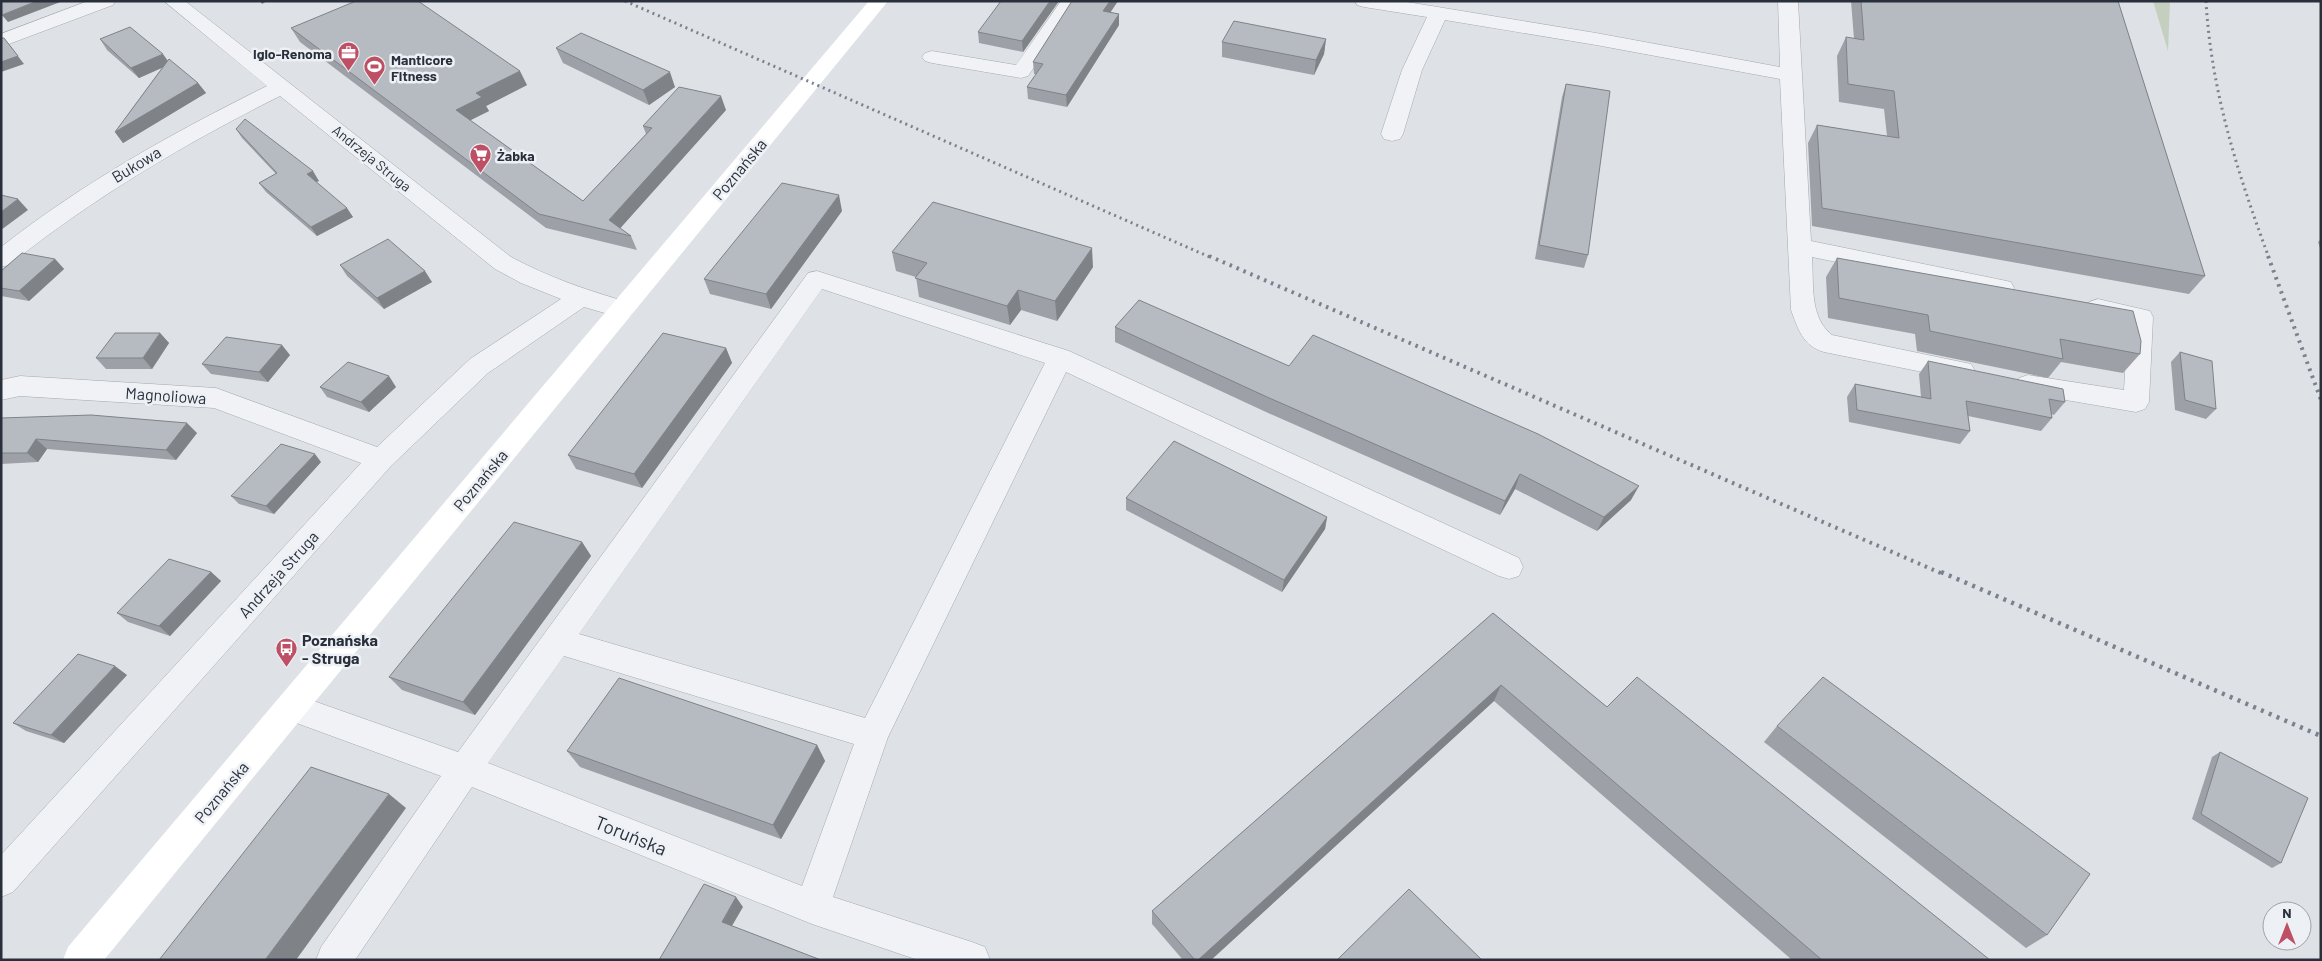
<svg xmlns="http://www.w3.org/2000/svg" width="2322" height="961" viewBox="0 0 2322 961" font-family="Barlow,sans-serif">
<rect width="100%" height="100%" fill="#dee2e6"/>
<polygon fill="#c5cfc0" points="2153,1 2170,1 2168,51"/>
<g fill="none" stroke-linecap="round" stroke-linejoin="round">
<defs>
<g id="minor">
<polygon points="88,1 115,1 113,5 1,47 1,34"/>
<path d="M164 1H185L511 257C550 278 589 291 631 303L634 309 631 315 622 318 584 307 488 373 391 466 13 892 1 897V855L361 463 214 408 20 396 1 400V380L20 376 216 388 377 447 470 359 561 299 521 283 495 269 280 96C184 144 93 198 9 265L1 267V247C84 182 174 132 267 86Z"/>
<polygon points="1061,1 1080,1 1028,76 1021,78 932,63 925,61 922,57 925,53 932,51 1016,65"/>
<path d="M1355 1H1401L1596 33 1780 67 1778 1H1798L1811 241 2002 280 2011 282 2014 288 2011 294 2002 296 1812 257C1814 284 1809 317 1832 335L1971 364 1975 371 1971 378 1962 380 1824 352C1803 346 1798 329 1791 310L1780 79 1596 45 1445 20 1422 70 1403 134 1400 139 1392 141 1384 139 1381 134 1402 70 1427 17 1364 7 1357 5Z"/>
<path d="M817 271 1069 351 1519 558 1523 567 1519 576 1509 579 1499 576 1066 372 888 737 833 897 972 942 985 947 990 960H918L812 924 472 787 355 960H316L321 947 441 776 280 717 275 707 280 697 291 693 458 752 808 273ZM822 289 1045 363 865 718 579 634ZM564 656 854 744 802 886 488 763Z"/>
<polygon points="2098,299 2150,311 2153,317 2149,402 2145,409 2136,412 2019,392 2015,385 2019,378 2028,375 2124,390 2128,323 2089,314 2086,308 2089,302"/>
</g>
</defs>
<use href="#minor" stroke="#a4a9af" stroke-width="1"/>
<use href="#minor" fill="#f0f2f5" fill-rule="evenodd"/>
<polygon fill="#fff" fill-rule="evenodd" points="869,1 888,1 104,960 63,960 68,947"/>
<g stroke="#7a828e" stroke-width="3" stroke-dasharray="2 4" stroke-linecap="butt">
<polyline points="625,1 1212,258"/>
<path d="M2206 1C2211 91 2238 174 2269 258"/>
</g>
<g stroke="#7a828e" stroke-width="4" stroke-dasharray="2.5 5" stroke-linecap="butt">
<polyline points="1209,256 1943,574"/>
<polyline points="2268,256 2321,400"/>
</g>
<polyline stroke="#7a828e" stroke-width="4.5" stroke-dasharray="3 5.5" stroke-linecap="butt" points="1941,572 2321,736"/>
</g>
<g fill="#9da1a7">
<polygon points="1059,1 1023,52 979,43 978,32"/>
<polygon points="1118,1 1110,12 1119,14 1119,25 1067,107 1028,99 1027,87 1036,74 1034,74 1033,62"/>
<polygon points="1851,1 2118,1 2205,276 2189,294 1812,226 1808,143 1817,125 1887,136 1884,109 1839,102 1837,56 1846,37 1854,39"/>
<polygon points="291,28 527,85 486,106 489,111 470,120 583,201 646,134 643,126 726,110 620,228 631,236 637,250 546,228 300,42"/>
<polygon points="100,39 168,61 198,83 206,93 123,143 115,132 162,68 139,78 107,50"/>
<polygon points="1326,39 1324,54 1314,75 1222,57 1222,42"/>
<polygon points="556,48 675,87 649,105 563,63"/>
<polygon points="1566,84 1588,255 1584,268 1535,259 1562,97"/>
<polygon points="236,129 319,181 316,182 353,217 317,236 266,192 259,183 276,174 242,138"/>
<polygon points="842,211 771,309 710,294 704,279"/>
<polygon points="2321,239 2321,251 2318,242"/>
<polygon points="892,252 1093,267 1057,321 1021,310 1010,325 919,297 916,277 896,271"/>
<polygon points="1837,258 2140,354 2123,373 2061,362 2048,378 1917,351 1915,334 1828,318 1826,277"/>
<polygon points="55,259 64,269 29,301 1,296 1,271"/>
<polygon points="340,265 432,282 384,309 347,276"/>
<polygon points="1115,327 1289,366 1631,500 1597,531 1515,489 1500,515 1266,412 1115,342"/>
<polygon points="160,333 169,343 152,369 106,369 96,358"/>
<polygon points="726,348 732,363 642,488 576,469 568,455"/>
<polygon points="2180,352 2216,409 2206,419 2175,410 2171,362"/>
<polygon points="290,355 268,382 211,374 202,364"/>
<polygon points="1928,361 2065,402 2054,415 2051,414 2052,418 2041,431 1968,416 1970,431 1960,444 1849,422 1847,397 1855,384 1921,397 1919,374"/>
<polygon points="320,387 396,387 369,412 327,397"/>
<polygon points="1,418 197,433 176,460 47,449 38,462 1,464"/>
<polygon points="321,462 274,514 239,504 231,496"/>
<polygon points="1126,498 1327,517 1325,529 1282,592 1126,510"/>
<polygon points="582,542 591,556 475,715 402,690 389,677"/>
<polygon points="211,572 221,581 170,636 128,622 117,613"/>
<polygon points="1493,613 1607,707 1990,960 1792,960 1494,701 1211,960 1183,960 1152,924 1152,911"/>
<polygon points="127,675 64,743 26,731 13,723"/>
<polygon points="1777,726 2047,935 2026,948 1764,742"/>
<polygon points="817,745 825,761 781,839 580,767 567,751"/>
<polygon points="2220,752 2281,863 2272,868 2192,819 2212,757"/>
</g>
<g fill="#7f8388">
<polygon points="37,1 63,1 8,22 2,15"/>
<polygon points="260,1 267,1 262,4"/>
<polygon points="1050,1 1059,1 1023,52 1022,41"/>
<polygon points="1110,1 1118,1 1104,22 1103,11"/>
<polygon points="1119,14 1119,25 1067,107 1066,95"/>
<polygon points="4,38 24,64 1,72 1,62"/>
<polygon points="1326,39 1324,54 1314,75 1316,60"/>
<polygon points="163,54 170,64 139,78 131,68"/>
<polygon points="520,71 527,85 486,106 489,111 463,124 456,110 476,93"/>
<polygon points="670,72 675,87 649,105 643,90"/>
<polygon points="198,83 206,93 123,143 115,132"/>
<polygon points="721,96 726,110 616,233 609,220"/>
<polygon points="313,171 319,181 313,183 307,174"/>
<polygon points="839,195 842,211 771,309 766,294"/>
<polygon points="18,199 28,210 1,230 1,212"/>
<polygon points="347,208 353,217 317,236 311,227"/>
<polygon points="1092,248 1093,267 1057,321 1055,301"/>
<polygon points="55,259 64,269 29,301 19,291"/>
<polygon points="425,271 432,282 384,309 377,298"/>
<polygon points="1018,290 1021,310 1010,325 1007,306"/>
<polygon points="160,333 169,343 152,369 143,358"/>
<polygon points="282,345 290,355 268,382 259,372"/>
<polygon points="726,348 732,363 642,488 634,474"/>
<polygon points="389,376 396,387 369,412 361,402"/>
<polygon points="187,423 197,433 176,460 166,450"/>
<polygon points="36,439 47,449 38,462 27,453"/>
<polygon points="315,454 321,462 274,514 266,506"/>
<polygon points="1520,474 1515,489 1500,515 1505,501"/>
<polygon points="1639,486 1631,500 1597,531 1604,517"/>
<polygon points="1327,517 1325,529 1282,592 1284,580"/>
<polygon points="582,542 591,556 475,715 463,702"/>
<polygon points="211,572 221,581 170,636 159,626"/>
<polygon points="115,666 127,675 64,743 51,735"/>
<polygon points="1501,685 1494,701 1211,960 1198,960"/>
<polygon points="817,745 825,761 781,839 773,825"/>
<polygon points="389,794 406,808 296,960 265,960"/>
<polygon points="736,897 743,907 729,931 722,922"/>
</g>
<g fill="#b6bbc2" stroke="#7f8388">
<polygon points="1,1 37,1 2,15 1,14"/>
<polygon points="356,1 418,1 520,71 476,93 482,97 456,110 583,201 652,128 643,126 679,87 721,96 609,220 631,236 539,214 291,28"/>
<polygon points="1001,1 1050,1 1022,41 978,32"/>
<polygon points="1072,1 1110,1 1103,11 1119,14 1066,95 1027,87 1043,64 1033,62"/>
<polygon points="1861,1 2118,1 2205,276 1822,208 1817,125 1899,138 1894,91 1848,84 1846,37 1864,40"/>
<polygon points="1234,21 1326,39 1316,60 1222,42"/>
<polygon points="130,27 163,54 131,68 100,39"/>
<polygon points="581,33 670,72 643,90 556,48"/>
<polygon points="1,38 4,38 18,56 1,62"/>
<polygon points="169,59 198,83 115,132"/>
<polygon points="1566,84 1610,91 1588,255 1539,245"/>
<polygon points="245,119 313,171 307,174 347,208 311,227 259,183 277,173 236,129"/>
<polygon points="782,183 839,195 766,294 704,279"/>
<polygon points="1,195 18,199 1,212"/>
<polygon points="933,202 1092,248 1055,301 1018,290 1007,306 915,278 927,263 892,252"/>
<polygon points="388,239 425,271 377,298 340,265"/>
<polygon points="22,253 55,259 19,291 1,288 1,271"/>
<polygon points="1837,258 2133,311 2141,341 2140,354 2060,339 2063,359 1930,331 1928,315 1839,298"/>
<polygon points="1139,300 1289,366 1313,335 1538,434 1639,486 1604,517 1520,474 1505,501 1267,397 1115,327"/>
<polygon points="115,333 160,333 143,358 96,358"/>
<polygon points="663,333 726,348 634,474 568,455"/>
<polygon points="226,337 282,345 259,372 202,364"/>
<polygon points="2180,352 2212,361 2216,409 2185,400"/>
<polygon points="1928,361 2063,389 2065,402 2049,399 2052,418 1966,401 1970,431 1857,410 1855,384 1931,399"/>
<polygon points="348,362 389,376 361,402 320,387"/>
<polygon points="91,415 187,423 166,450 36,439 27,453 1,453 1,418"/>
<polygon points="1174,441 1327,517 1284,580 1126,498"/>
<polygon points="281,444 315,454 266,506 231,496"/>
<polygon points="514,522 582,542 463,702 389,677"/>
<polygon points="169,559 211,572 159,626 117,613"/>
<polygon points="1493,613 1607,707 1637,677 1990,960 1822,960 1501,685 1198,960 1195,960 1152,911"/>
<polygon points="78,654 115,666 51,735 13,723"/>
<polygon points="1823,677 2090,874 2047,935 1777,726"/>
<polygon points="619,678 817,745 773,825 567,751"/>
<polygon points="2220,752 2308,798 2281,863 2201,814"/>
<polygon points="311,767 389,794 265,960 159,960"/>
<polygon points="704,884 736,897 722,922 821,960 659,960"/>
<polygon points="1409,889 1482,960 1337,960"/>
</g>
<defs>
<symbol id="office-pin" viewBox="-11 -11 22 30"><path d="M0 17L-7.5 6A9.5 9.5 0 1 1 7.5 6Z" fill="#be5065" stroke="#edf0f4"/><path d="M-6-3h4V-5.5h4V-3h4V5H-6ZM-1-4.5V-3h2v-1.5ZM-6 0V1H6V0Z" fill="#fff"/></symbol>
<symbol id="stadium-pin" viewBox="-11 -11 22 30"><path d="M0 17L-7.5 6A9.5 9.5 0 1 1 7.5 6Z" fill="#be5065" stroke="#edf0f4"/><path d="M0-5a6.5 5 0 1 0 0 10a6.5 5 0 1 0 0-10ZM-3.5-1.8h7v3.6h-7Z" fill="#fff"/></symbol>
<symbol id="supermarket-pin" viewBox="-11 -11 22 30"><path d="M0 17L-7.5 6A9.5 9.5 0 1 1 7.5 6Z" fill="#be5065" stroke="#edf0f4"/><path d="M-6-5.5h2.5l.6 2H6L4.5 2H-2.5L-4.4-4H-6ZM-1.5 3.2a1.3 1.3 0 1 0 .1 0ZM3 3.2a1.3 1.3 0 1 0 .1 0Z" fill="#fff"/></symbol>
<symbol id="bus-pin" viewBox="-11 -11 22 30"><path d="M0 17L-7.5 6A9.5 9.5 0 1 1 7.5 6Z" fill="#be5065" stroke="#edf0f4"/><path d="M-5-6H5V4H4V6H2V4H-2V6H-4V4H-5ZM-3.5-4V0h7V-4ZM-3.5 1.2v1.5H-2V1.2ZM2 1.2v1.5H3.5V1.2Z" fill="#fff"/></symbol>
</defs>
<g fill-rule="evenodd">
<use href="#office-pin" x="336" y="40" width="25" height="34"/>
<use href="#stadium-pin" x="362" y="54" width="25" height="34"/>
<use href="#supermarket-pin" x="468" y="142" width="25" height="34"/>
<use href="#bus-pin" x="274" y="636" width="25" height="34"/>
</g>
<g text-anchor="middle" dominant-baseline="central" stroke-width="5" stroke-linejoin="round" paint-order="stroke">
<g font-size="14" font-weight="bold" fill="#29303b" stroke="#edf0f4" text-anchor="start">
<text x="332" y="53" text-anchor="end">Iglo-Renoma</text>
<text x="391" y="59">Manticore<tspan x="391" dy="16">Fitness</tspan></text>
<text x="497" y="155">Żabka</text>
</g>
<g font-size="14" fill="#29303b" stroke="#edf0f4">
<text transform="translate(372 158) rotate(39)">Andrzeja Struga</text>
</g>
<g font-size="16" fill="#29303b" stroke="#edf0f4">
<text transform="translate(136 164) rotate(-31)">Bukowa</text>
<text transform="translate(739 169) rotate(-50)">Poznańska</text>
<text transform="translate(166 395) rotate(4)">Magnoliowa</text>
<text transform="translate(480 480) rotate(-50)">Poznańska</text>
<text transform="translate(278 574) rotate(-48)">Andrzeja Struga</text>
<text transform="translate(221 792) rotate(-50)">Poznańska</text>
</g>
<g font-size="16" font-weight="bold" fill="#29303b" stroke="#edf0f4" text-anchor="start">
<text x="302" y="639">Poznańska<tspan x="302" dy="18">- Struga</tspan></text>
</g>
<g font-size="19" fill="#29303b" stroke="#edf0f4">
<text transform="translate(631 835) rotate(22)">Toruńska</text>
</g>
</g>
<rect width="2322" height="961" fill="none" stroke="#29303b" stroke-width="5"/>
<g transform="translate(2287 926)"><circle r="24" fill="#edf0f4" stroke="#9fa3aa"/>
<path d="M0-4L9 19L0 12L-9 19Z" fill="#be5065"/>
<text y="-8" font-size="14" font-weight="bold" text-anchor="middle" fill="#29303b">N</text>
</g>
</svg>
